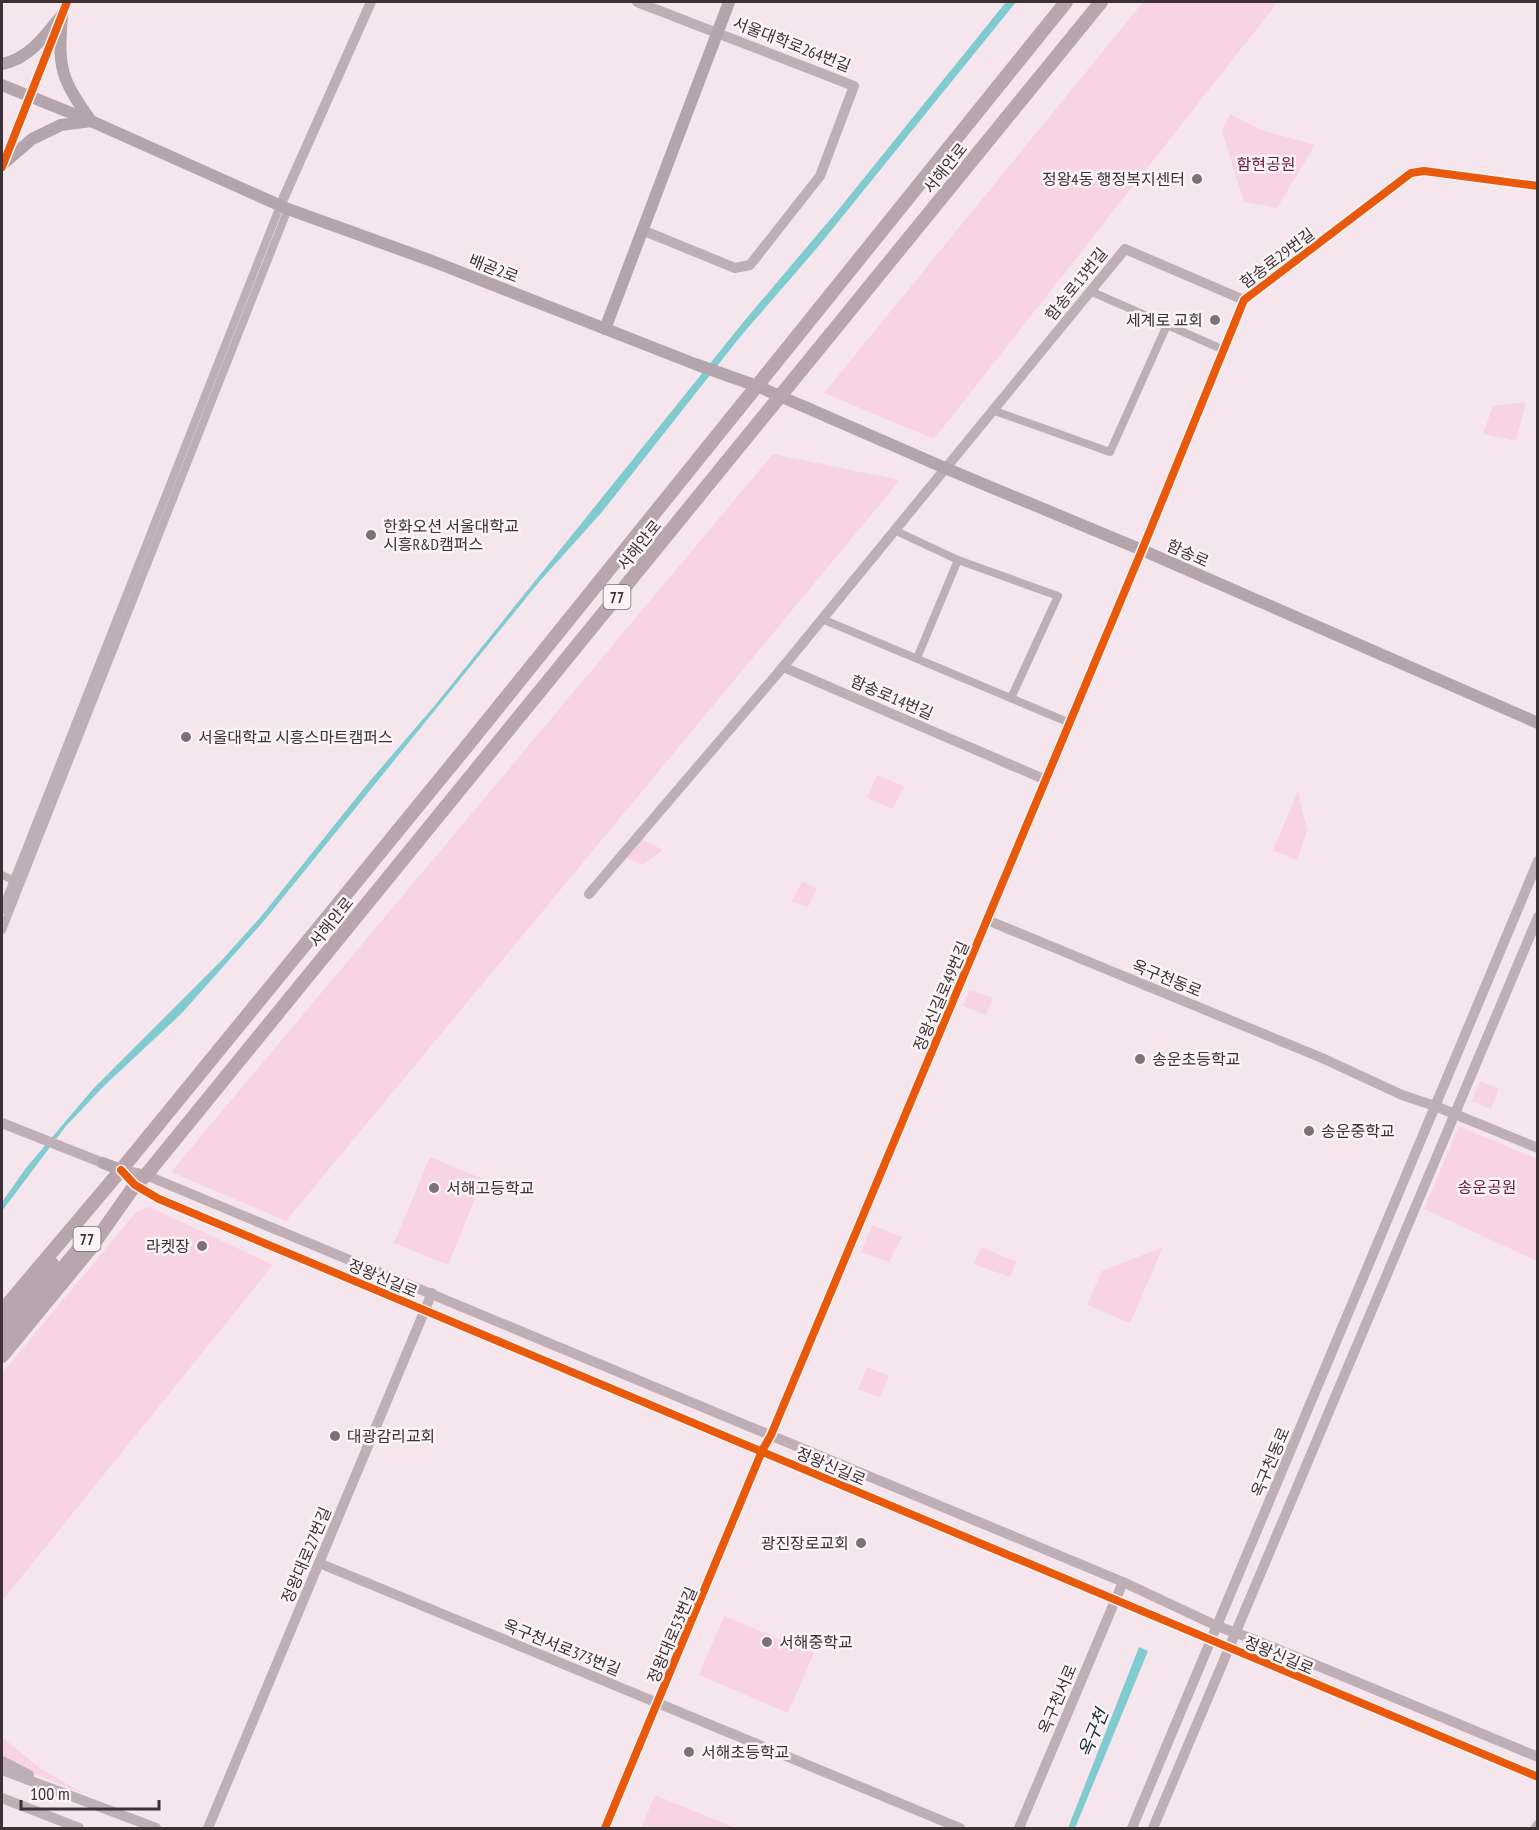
<svg xmlns="http://www.w3.org/2000/svg" width="1539" height="1830" viewBox="0 0 1539 1830" font-family="'PT Sans Narrow','Noto Sans KR',sans-serif">
<rect width="100%" height="100%" fill="#f5e6ed"/>
<g fill="#f8d3e4">
<polygon points="1143,2 1278,2 934,439 824,393"/>
<polygon points="1230,114 1262,130 1315,145 1277,208 1244,202 1222,131"/>
<polygon points="1526,402 1516,441 1483,434 1493,406"/>
<polygon points="773,454 900,480 286,1221 171,1172"/>
<polygon points="877,775 904,786 893,809 867,798"/>
<polygon points="1298,791 1307,831 1297,860 1273,850"/>
<polygon points="642,839 663,850 642,865 626,857"/>
<polygon points="802,881 817,889 808,907 792,902"/>
<polygon points="970,990 993,998 986,1015 963,1006"/>
<polygon points="1480,1081 1499,1089 1491,1109 1472,1101"/>
<polygon points="1459,1126 1537,1159 1537,1261 1424,1209"/>
<polygon points="430,1157 483,1179 448,1265 394,1243"/>
<polygon points="150,1207 273,1265 2,1601 2,1373 137,1211"/>
<polygon points="872,1225 902,1237 889,1262 861,1252"/>
<polygon points="982,1247 1017,1262 1010,1277 973,1264"/>
<polygon points="1163,1247 1130,1323 1087,1305 1102,1271"/>
<polygon points="867,1367 889,1376 880,1397 858,1389"/>
<polygon points="724,1616 814,1653 788,1713 699,1675"/>
<polygon points="2,1737 41,1769 84,1794 38,1775 2,1758"/>
<polygon points="655,1795 736,1828 641,1828"/>
</g>
<g fill="#7fcbcf">
<polygon points="1006,2 1016,2 817,248 740,337 602,512 539,582 263,922 181,1014 105,1085 66,1126 2,1211 2,1202 26,1168 93,1089 221,961 259,919 369,782 436,704 745,320 839,209"/>
<polygon points="1139,1647 1148,1651 1075,1828 1068,1828"/>
</g>
<g fill="none" stroke-linecap="round" stroke-linejoin="round">
<g stroke="#beafb6" stroke-width="8">
<polyline points="1090,291 1224,350"/>
<polyline points="992,410 1110,452 1167,325"/>
<polyline points="894,530 958,560 1058,596 1011,698"/>
<polyline points="822,619 1070,723"/>
<polyline points="917,658 958,560"/>
<polyline points="2,875 17,882"/>
<polyline points="2,910 280,206"/>
<polyline points="2,930 288,209"/>
</g>
<g stroke="#beafb6" stroke-width="10">
<polyline points="637,2 854,86 820,176 750,265 735,268 642,230"/>
<polyline points="3,164 67,2"/>
<polyline points="280,206 371,2"/>
<polyline points="1046,780 783,667 1125,249 1244,300"/>
<polyline points="589,894 783,667"/>
<polyline points="987,920 1322,1058 1402,1095 1435,1106 1538,1148"/>
<polyline points="2,1123 103,1163"/>
<polyline points="121,1170 135,1185 159,1199 1538,1777"/>
<polyline points="121,1170 146,1175 167,1184 1123,1582 1217,1626 1258,1641 1538,1757"/>
<polyline points="319,1563 960,1828"/>
<polyline points="2,1761 29,1775"/>
<polyline points="2,1770 156,1828"/>
<polyline points="2,1798 79,1828"/>
<polyline points="208,1828 432,1293"/>
<polyline points="605,1828 762,1451 771,1435 1142,550 1244,300 1411,173 1424,171 1538,186"/>
<polyline points="1019,1828 1123,1582"/>
<polyline points="1132,1828 1538,861"/>
<polyline points="1153,1828 1538,917"/>
<polyline points="1536,1828 1538,1825"/>
</g>
<g stroke="#b4a4ac" stroke-width="12">
<path d="M2 64C29 59 46 35 62 15"/>
<polyline points="2,85 91,121 288,209 432,261 695,364 757,386 945,468 1142,550 1538,723"/>
<path d="M2 159 3 164 32 139 61 125 91 121C60 77 58 69 62 15"/>
<polyline points="605,329 729,2"/>
<polyline points="103,1163 121,1170"/>
</g>
<g stroke="#b8a5ae" stroke-width="14">
<polyline points="2,1311 121,1170 467,746 1066,2"/>
<polyline points="2,1326 52,1264"/>
<polyline points="2,1341 87,1239"/>
<polyline points="2,1356 90,1249 135,1185 146,1175 1101,2"/>
</g>
<defs>
<g id="cycleway">
<polyline points="2,167 67,2"/>
<polyline points="121,1170 135,1185 159,1199 1538,1777"/>
<polyline points="605,1828 762,1451 771,1435 1142,550 1244,300 1411,173 1424,171 1538,186"/>
</g>
</defs>
<use href="#cycleway" stroke="#fbf4f7" stroke-width="11"/>
<use href="#cycleway" stroke="#e8590c" stroke-width="8"/>
</g>
<g fill="#7d7076" stroke="#fbf4f7" stroke-width="2">
<circle cx="1197" cy="179" r="6"/>
<circle cx="1215" cy="320" r="6"/>
<circle cx="371" cy="535" r="6"/>
<circle cx="186" cy="737" r="6"/>
<circle cx="1140" cy="1059" r="6"/>
<circle cx="1309" cy="1131" r="6"/>
<circle cx="434" cy="1188" r="6"/>
<circle cx="202" cy="1246" r="6"/>
<circle cx="335" cy="1436" r="6"/>
<circle cx="861" cy="1543" r="6"/>
<circle cx="767" cy="1642" r="6"/>
<circle cx="689" cy="1752" r="6"/>
</g>
<g text-anchor="middle" dominant-baseline="central" stroke-width="5" stroke-linejoin="round" paint-order="stroke">
<g fill="#fbf4f7" stroke="#766c70" stroke-width="1.5">
<rect x="603.5" y="585" width="27" height="24" rx="4.5"/>
<rect x="73.5" y="1227" width="27" height="24" rx="4.5"/>
</g>
<g font-size="15" font-weight="bold" fill="#3d3136">
<text x="617" y="597">77</text>
<text x="87" y="1239">77</text>
</g>
<g font-size="16" fill="#3d3136" stroke="#fbf4f7">
<text transform="translate(792 44) rotate(21)">서울대학로264번길</text>
<text transform="translate(945 168) rotate(-51)">서해안로</text>
<text transform="translate(1277 258) rotate(-37)">함송로29번길</text>
<text transform="translate(494 268) rotate(21)">배곧2로</text>
<text transform="translate(1076 284) rotate(-51)">함송로13번길</text>
<text transform="translate(639 545) rotate(-51)">서해안로</text>
<text transform="translate(1188 553) rotate(24)">함송로</text>
<text transform="translate(892 697) rotate(23)">함송로14번길</text>
<text transform="translate(331 922) rotate(-51)">서해안로</text>
<text transform="translate(1167 978) rotate(22)">옥구천동로</text>
<text transform="translate(941 996) rotate(-67)">정왕신길로49번길</text>
<text transform="translate(383 1278) rotate(23)">정왕신길로</text>
<text transform="translate(1270 1462) rotate(-67)">옥구천동로</text>
<text transform="translate(831 1466) rotate(23)">정왕신길로</text>
<text transform="translate(306 1555) rotate(-67)">정왕대로27번길</text>
<text transform="translate(672 1635) rotate(-67)">정왕대로53번길</text>
<text transform="translate(562 1647) rotate(22)">옥구천서로373번길</text>
<text transform="translate(1279 1655) rotate(23)">정왕신길로</text>
<text transform="translate(1057 1699) rotate(-67)">옥구천서로</text>
</g>
<g font-size="16" fill="#6d1949" stroke="#fbf4f7">
<text x="1266" y="164">함현공원</text>
<text x="1487" y="1187">송운공원</text>
</g>
<g font-size="16" fill="#3d3136" stroke="#fbf4f7" text-anchor="start">
<text x="1185" y="179" text-anchor="end">정왕4동 행정복지센터</text>
<text x="1203" y="320" text-anchor="end">세계로 교회</text>
<text x="383" y="526">한화오션 서울대학교<tspan x="383" dy="18">시흥R&amp;D캠퍼스</tspan></text>
<text x="198" y="737">서울대학교 시흥스마트캠퍼스</text>
<text x="1152" y="1059">송운초등학교</text>
<text x="1321" y="1131">송운중학교</text>
<text x="446" y="1188">서해고등학교</text>
<text x="190" y="1246" text-anchor="end">라켓장</text>
<text x="347" y="1436">대광감리교회</text>
<text x="849" y="1543" text-anchor="end">광진장로교회</text>
<text x="779" y="1642">서해중학교</text>
<text x="701" y="1752">서해초등학교</text>
</g>
<g font-size="18" font-style="italic" fill="#152e2f" stroke="#fbf4f7">
<text transform="translate(1093 1733) rotate(-68)">옥구천</text>
</g>
</g>
<rect width="1539" height="1830" fill="none" stroke="#3d3136" stroke-width="6"/>
<path d="M21 1800v9h138v-9" fill="none" stroke="#3d3136" stroke-width="3"/>
<text x="30" y="1800" font-size="18" fill="#3d3136" stroke="#fbf4f7" stroke-width="4.5" paint-order="stroke">100 m</text>
</svg>
